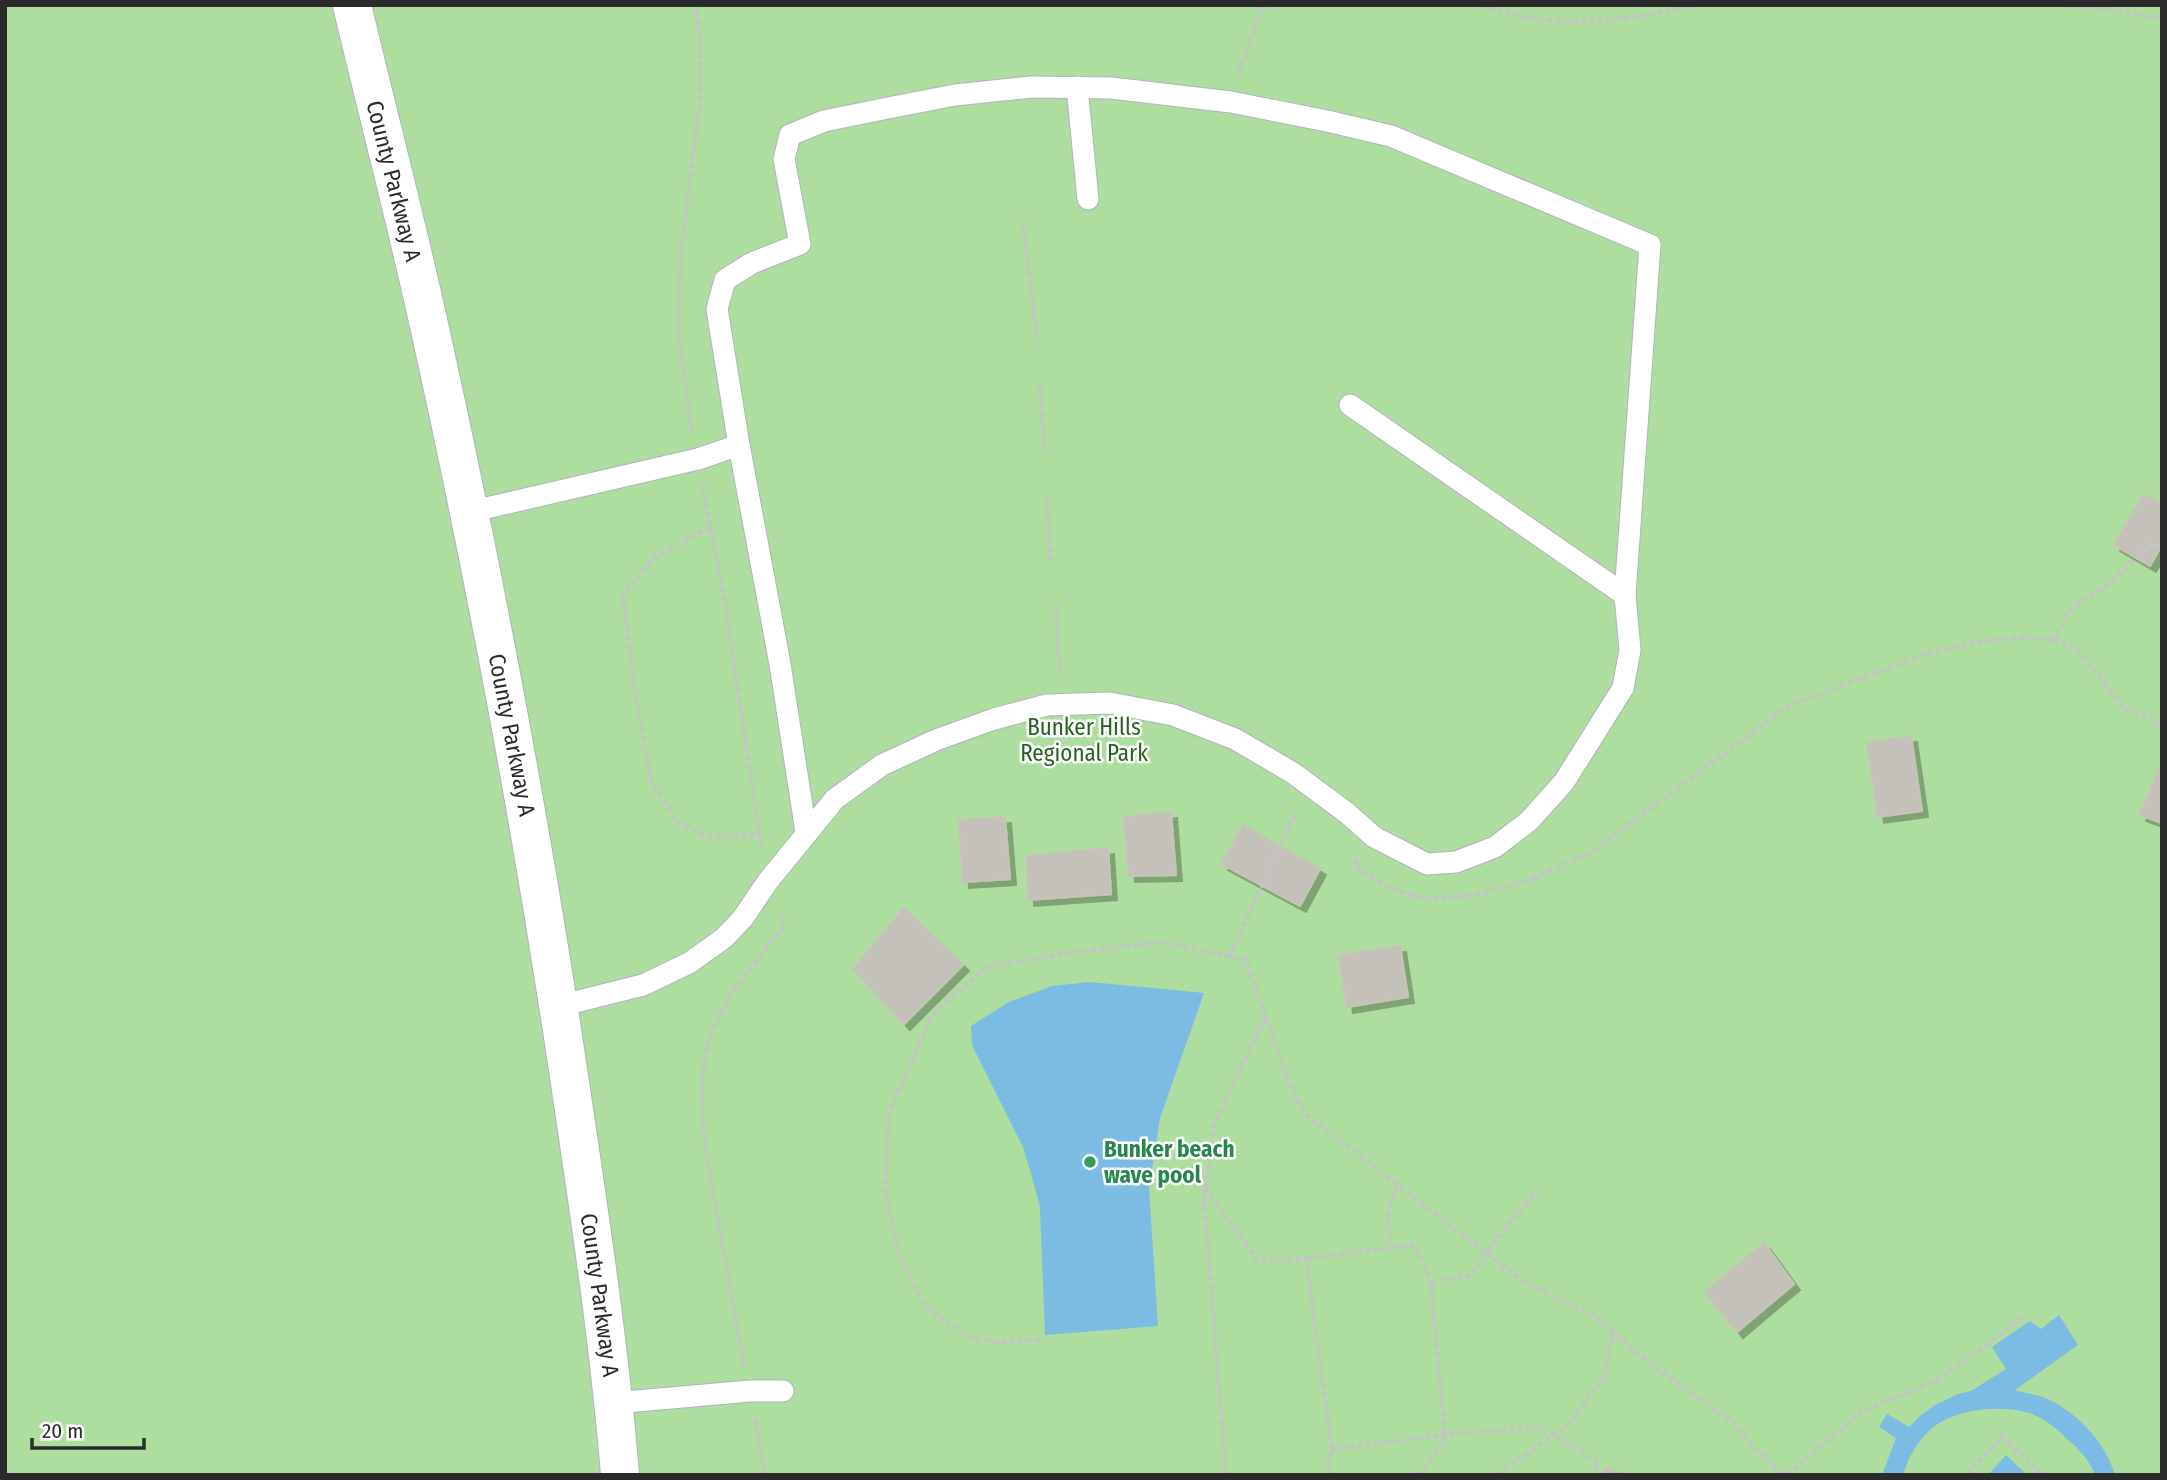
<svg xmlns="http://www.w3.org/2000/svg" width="2167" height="1480" viewBox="0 0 2167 1480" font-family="'Fira Sans Condensed',sans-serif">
<defs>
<filter id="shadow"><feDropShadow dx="6" dy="6" stdDeviation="0" flood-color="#0004"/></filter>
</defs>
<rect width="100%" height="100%" fill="#ebe7df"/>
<rect fill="#aedda0" x="5" y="5" width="2157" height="1470"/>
<g fill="#7bbbe4">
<polygon points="1090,982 1204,993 1160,1118 1149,1188 1158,1326 1045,1335 1040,1207 1032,1177 1023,1147 972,1045 971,1026 1009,1002 1052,986"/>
<path d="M2059 1315 2078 1345 2015 1390C2027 1394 2041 1395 2052 1401 2080 1416 2106 1444 2115 1475H2095C2089 1459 2078 1448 2065 1437 2056 1428 2042 1417 2029 1413 2000 1404 1949 1409 1927 1433 1915 1445 1908 1459 1903 1475H1882L1896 1438 1879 1427 1887 1414 1909 1427 1920 1416 1935 1405 1958 1394 1971 1391 2006 1369 1992 1347 2030 1321 2041 1329Z"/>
<polygon points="2006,1455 2027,1475 1988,1475"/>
</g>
<g fill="#c4c1ba" stroke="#c7c3b8" stroke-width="2" filter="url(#shadow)">
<polygon points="2144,494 2162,505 2162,545 2150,566 2114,545"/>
<polygon points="1911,736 1922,811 1878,817 1867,743"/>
<polygon points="2162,762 2162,823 2140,815"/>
<polygon points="1171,812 1176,875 1129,876 1124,817"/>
<polygon points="1005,817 1010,879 963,882 959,820"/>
<polygon points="1243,825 1320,869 1300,906 1222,864"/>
<polygon points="1108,848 1111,894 1028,900 1027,856"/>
<polygon points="904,908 963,965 904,1024 853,969"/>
<polygon points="1400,946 1408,997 1347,1007 1339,955"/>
<polygon points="1764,1243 1794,1284 1737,1332 1705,1292"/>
<polygon points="1606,1468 1627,1475 1604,1475"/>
</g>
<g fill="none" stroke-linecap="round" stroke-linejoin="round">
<defs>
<g id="service">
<polyline points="1077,87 1088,199"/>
<polyline points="469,512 698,459 739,445"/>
<polyline points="806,832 780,664 739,445 717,309 725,280 752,263 800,244 784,159 790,135 824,121 888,108 955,95 1031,87 1111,88 1231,102 1327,121 1391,136 1650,245 1625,595"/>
<polyline points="559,1006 643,985 689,963 724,938 743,918 768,881 835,799 882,765 936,740 994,719 1047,705 1110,703 1173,715 1235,739 1293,773 1347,813 1374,837 1427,864 1456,862 1495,847 1529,821 1564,782 1623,688 1630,650 1625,595 1350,405"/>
<polyline points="614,1403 750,1391 783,1391"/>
</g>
<path id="minor" d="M352 5C378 115 407 224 431 334 488 591 536 849 574 1110 592 1231 610 1352 620 1475"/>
</defs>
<use href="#service" stroke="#b2b3bd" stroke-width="23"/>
<use href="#minor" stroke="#b2b3bd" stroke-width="40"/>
<g stroke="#c4c4c4" stroke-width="4.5" stroke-dasharray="5 3.5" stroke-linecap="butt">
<path d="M1481 5C1560 33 1619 20 1699 5"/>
<polyline points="2066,5 2111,10 2162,19"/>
<polyline points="1238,74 1264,5"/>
<polyline points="1023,221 1038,342"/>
<polyline points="1040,386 1045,455"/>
<polyline points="692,430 678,328 681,250 700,102 700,42 697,5"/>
<polyline points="703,487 725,603 761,844"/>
<polyline points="1047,496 1051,564"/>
<polyline points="710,527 655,557 623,594 633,678 651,780 678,823 708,836 759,835"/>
<polyline points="1056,604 1060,673"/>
<polyline points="2053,641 2073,607 2109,584 2152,543 2162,548"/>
<polyline points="1357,860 1354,865 1391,889 1425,899 1477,895 1530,880 1590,853 1790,705 1925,654 1975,642 2029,637 2058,641 2079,651 2124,707 2162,724"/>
<polyline points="1229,957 1296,812"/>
<polyline points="1205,1188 1257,1260 1306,1259 1332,1449 1327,1475"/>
<polyline points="1393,1247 1416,1246 1431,1282"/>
<path d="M1306 1259 1393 1247C1386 1220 1385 1212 1399 1186"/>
<polyline points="1040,1340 993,1342 967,1336 925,1306 898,1253 885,1189 889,1112 933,1014 988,966 1075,952 1162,942 1246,960 1284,1070 1303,1112 1523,1281 1596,1317 1659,1370 1730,1420 1757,1451 1783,1475"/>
<path d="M744 1364C736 1323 729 1283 722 1242 712 1180 690 1097 711 1035 726 995 756 962 782 928L783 915"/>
<polyline points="755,1420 765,1475"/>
<polyline points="1332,1449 1445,1435 1536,1427 1554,1435 1598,1462 1595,1475"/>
<polyline points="1226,1475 1204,1197 1214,1126 1265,1016"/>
<polyline points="1418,1475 1444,1442 1445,1435 1431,1282 1471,1275 1497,1238 1538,1189"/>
<polyline points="1497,1475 1568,1425 1603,1379 1614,1332"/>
<polyline points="1787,1475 1862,1411 1937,1380 1986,1346 2026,1313"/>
<polyline points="1968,1475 2001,1436 2043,1475"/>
</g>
<use href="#service" stroke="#fff" stroke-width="21"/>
<use href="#minor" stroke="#fff" stroke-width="38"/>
</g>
<circle fill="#2e9e5b" stroke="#fff" stroke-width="2.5" cx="1090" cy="1162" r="7"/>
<g text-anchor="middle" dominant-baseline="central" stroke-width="5" stroke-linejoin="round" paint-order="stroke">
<g font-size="23" fill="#2b2b2b" stroke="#fff">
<text transform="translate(394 181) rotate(76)">County Parkway A</text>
<text transform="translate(512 735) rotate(79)">County Parkway A</text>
<text transform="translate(600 1295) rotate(82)">County Parkway A</text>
</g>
<g font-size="23" fill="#276221" stroke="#fff">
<text x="1084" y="727">Bunker Hills<tspan x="1084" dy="26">Regional Park</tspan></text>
</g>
<g font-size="23" font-weight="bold" fill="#27864d" stroke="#fff" text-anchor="start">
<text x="1104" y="1149">Bunker beach<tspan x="1104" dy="26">wave pool</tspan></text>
</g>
</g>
<rect width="2167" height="1480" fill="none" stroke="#2b2b2b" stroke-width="14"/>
<path d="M32 1438v10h112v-10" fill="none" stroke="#2b2b2b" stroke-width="3.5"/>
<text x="42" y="1438" font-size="21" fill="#2b2b2b" stroke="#ffffff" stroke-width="5" paint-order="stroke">20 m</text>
</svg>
